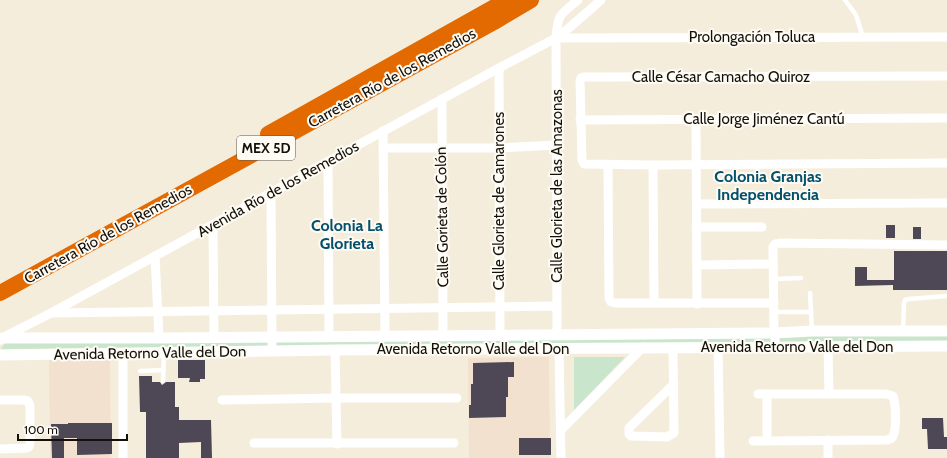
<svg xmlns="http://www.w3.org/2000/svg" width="947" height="458" viewBox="0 0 947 458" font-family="Cabin,sans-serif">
<rect width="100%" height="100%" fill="#f5eddb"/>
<g fill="#f3e1d0">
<polygon points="549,357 550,458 469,458 468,358"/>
<polygon points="49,360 110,360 111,458 50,458"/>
</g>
<g fill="#c9e5cb">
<polygon points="947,333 947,341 1,349 7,340"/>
<polygon points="574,357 625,357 574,410"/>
</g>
<g fill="#4e4756">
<rect x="886" y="225" width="9" height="13"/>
<rect x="913" y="227" width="8" height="12"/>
<polygon points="894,251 947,251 947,290 893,290 893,285 855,286 855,267 867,267 867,280 894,280"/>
<polygon points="178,360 205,360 205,379 200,379 200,382 189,382 190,378 178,378"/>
<polygon points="514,362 514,377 508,377 508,397 506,397 506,417 469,418 469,405 471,405 471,384 473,384 473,363"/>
<polygon points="139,376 152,376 152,382 160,382 162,385 166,382 175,382 175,407 179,407 179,420 211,420 212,458 201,458 201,442 179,443 179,458 146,458 146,412 140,412"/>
<polygon points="922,418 943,418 944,437 947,437 947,449 928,449 927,429 922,429"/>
<polygon points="68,423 112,423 112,454 77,455 77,438 64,438 64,458 52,458 51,424 68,424"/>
<rect x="519" y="438" width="32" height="17"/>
</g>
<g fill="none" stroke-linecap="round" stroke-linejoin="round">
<g stroke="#fff" stroke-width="4.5">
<polyline points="845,0 856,15 863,37"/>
<polyline points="773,279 801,278"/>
<polyline points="810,293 812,331"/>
<polyline points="774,312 811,312"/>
<polyline points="903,330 904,304 905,300 909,299 947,296"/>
<polyline points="140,371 164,370"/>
<polyline points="163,381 164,353"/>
</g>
<g stroke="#fff" stroke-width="9">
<polyline points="556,38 947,37"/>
<polyline points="499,68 500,335"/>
<polyline points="947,76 583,77 581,78 580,81 582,160 584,164 653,165 947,163"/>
<polyline points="442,99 443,336"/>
<polyline points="580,120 947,118"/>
<polyline points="696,120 697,304"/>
<polyline points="383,131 385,336"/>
<polyline points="384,148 499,148 557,145"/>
<polyline points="328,162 329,337"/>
<polyline points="608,165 609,298 611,302 615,303 774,303"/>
<polyline points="653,165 654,303"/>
<polyline points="271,193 272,351"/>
<polyline points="697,204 947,203"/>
<polyline points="213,225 214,338"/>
<polyline points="696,227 762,227"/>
<polyline points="155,256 159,338"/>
<polyline points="697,265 773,264"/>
<polyline points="52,313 557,306"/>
<path d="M557 335 556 38C558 13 560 15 578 0"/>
<polyline points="2,338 51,313 499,68 556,38 569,28 601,0"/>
<polyline points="776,346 774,333 773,247 775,244 779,243 947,245"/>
<polyline points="718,347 720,458"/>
<polyline points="828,347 829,393"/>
<polyline points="673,348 674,433 667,437 631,436 629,434 629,428 674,384"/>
<polyline points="559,349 561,458"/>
<polyline points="335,350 337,444"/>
<polyline points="123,353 123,458"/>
<polyline points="0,400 23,400 28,401 30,406 30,443 29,447 27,448 0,449"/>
<polyline points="222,400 335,398 457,398"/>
<polyline points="561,430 643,347"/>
<polyline points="767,440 767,394"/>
<polyline points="828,440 828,458"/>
<path d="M753 441 887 440 892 438C897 431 896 405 893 396L886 394H758"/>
<polyline points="254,443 454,443"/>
</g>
<g stroke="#fff" stroke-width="11">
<polyline points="0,339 2,338 159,338 774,333 812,331 947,331"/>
<polyline points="0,355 335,350 947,346"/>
</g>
<g stroke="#e36a00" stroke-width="16">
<polyline points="268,134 507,0"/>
<polyline points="0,293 494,22 531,0"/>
</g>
</g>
<g text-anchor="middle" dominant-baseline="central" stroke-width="4" stroke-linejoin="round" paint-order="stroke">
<rect fill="#fefbf4" stroke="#5a5650" stroke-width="1" x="237" y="136" width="58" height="24" rx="3"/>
<g font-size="14" font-weight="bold" fill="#13100a">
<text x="266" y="148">MEX 5D</text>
</g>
<g font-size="15" fill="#13100a" stroke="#fefbf4">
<text x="752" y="37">Prolongación Toluca</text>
<text x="721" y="77">Calle César Camacho Quiroz</text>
<text transform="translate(392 78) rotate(-29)">Carretera Río de los Remedios</text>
<text x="764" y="119">Calle Jorge Jiménez Cantú</text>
<text transform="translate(557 186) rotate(-90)">Calle Glorieta de las Amazonas</text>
<text transform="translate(278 189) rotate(-29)">Avenida Río de los Remedios</text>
<text transform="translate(499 201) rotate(-90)">Calle Glorieta de Camarones</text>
<text transform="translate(442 217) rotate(-91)">Calle Gorieta de Colón</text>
<text transform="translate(108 234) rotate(-29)">Carretera Río de los Remedios</text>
<text x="797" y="347">Avenida Retorno Valle del Don</text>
<text x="473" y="349">Avenida Retorno Valle del Don</text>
<text transform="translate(150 353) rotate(-1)">Avenida Retorno Valle del Don</text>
</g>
<g font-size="16" font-weight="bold" fill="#04516d" stroke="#fefbf4">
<text x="768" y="176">Colonia Granjas<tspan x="768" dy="18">Independencia</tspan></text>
<text x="347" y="225">Colonia La<tspan x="347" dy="18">Glorieta</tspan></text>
</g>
</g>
<path d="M18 434v6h109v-6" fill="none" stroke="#13100a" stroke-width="2"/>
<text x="24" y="434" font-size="12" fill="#13100a" stroke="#fefbf4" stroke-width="3" paint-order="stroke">100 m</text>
</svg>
